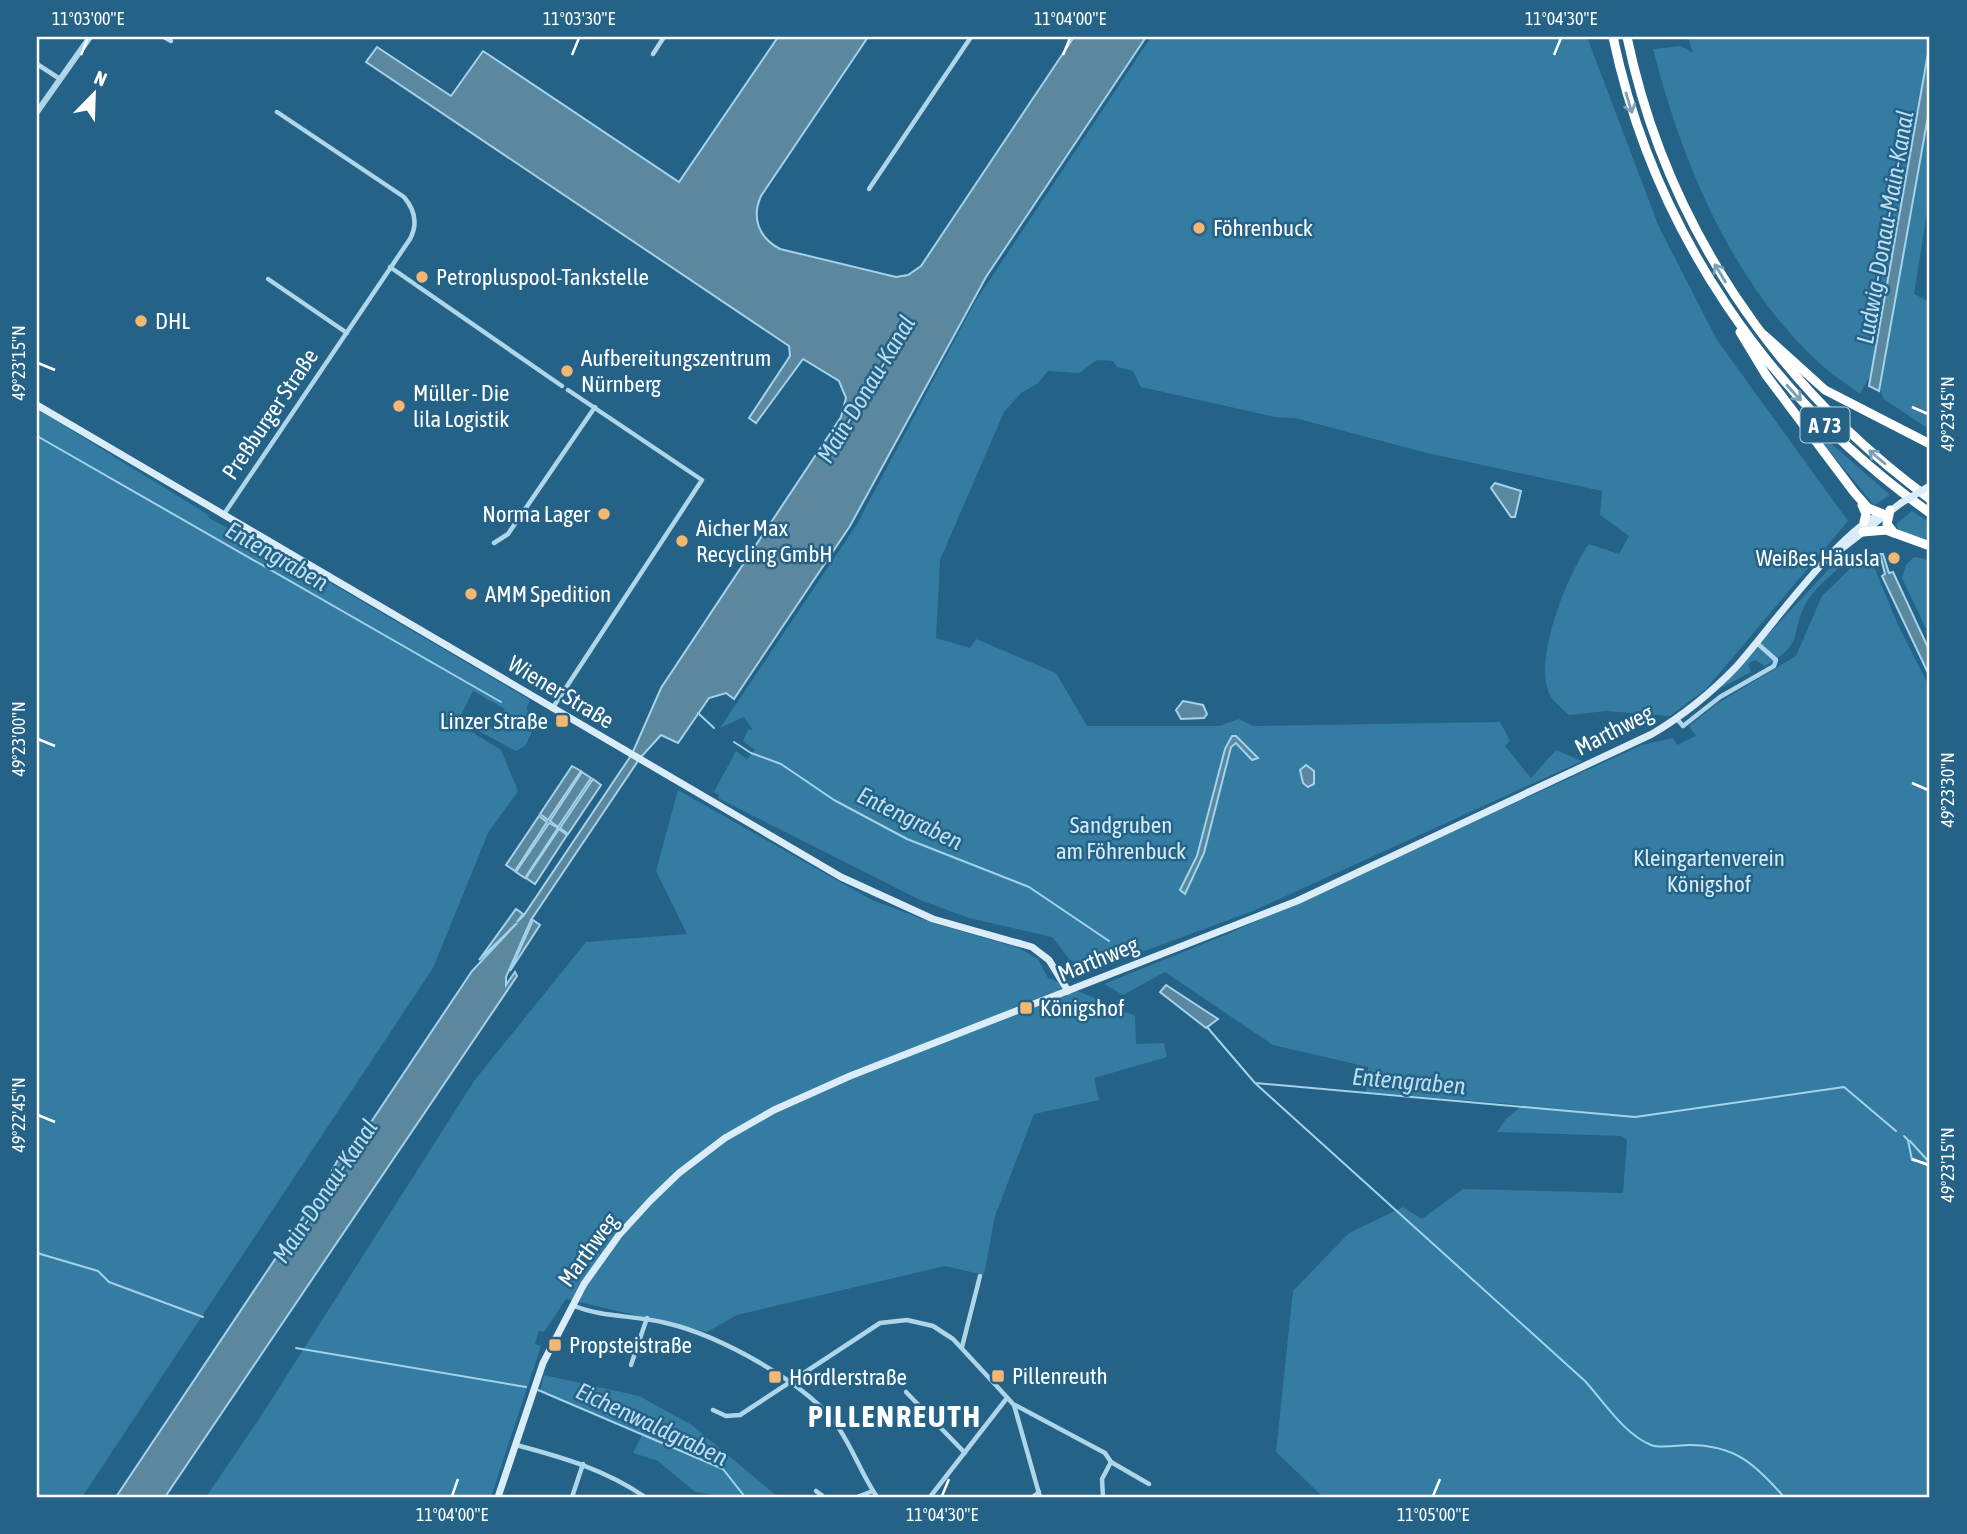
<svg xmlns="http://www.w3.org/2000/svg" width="1967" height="1534" viewBox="0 0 1967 1534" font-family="'Asap Condensed',sans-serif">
<rect width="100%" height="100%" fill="#246287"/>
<g fill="#357ca3">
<path d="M1151 37H1587L1659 227 1717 340 1848 521 1706 689 1670 716 1606 711 1569 715C1563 709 1554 703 1550 695 1532 661 1568 573 1589 544L1619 554 1629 536 1600 515 1602 491 1427 453 1295 418 1275 417 1141 387 1133 371 1117 367 1113 361 1097 360 1079 373 1048 371 1037 384 1021 393 1004 412 940 560 936 638 970 648 976 639 1056 673 1087 726H1219L1239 719 1253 726 1500 722 1510 741 1505 746 1531 778 1556 750 1582 761 1253 911 1090 971 1070 960 1052 937 969 918 920 900 718 798 719 795 714 792 736 751 747 759 755 750 743 741 748 730H753L744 717 720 728 857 524 975 302Z"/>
<path d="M1688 37H1930L1873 370 1860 394C1846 383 1831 374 1818 362 1731 281 1682 162 1653 49L1681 46 1693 53Z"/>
<polygon points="1930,105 1930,194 1914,294 1930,302 1930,430 1884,399 1880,390"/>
<polygon points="37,409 207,514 209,518 310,571 530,700 526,709 539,718 525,746 516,751 477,730 466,719 468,716 491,728 505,709 473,691 457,723 501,750 518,791 488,833 433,968 82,1497 37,1497"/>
<polygon points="1803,419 1890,495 1874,505"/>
<polygon points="1912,511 1930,523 1930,541 1899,531 1896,524"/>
<path d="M1842 555 1847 560C1835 572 1818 585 1808 600 1788 632 1808 642 1765 666L1755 660 1748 664 1751 672 1723 687 1721 685Z"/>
<polygon points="1870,557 1898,625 1930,688 1930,1497 1323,1497 1276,1452 1293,1291 1349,1233 1403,1207 1422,1219 1463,1189 1623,1193 1627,1140 1621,1136 1497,1132 1506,1119 1522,1105 1366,1092 1368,1067 1273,1045 1165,972 1123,995 1104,984 1230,933 1642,745 1673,738 1677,745 1696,736 1689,726 1718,703 1796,656 1822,596 1861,558"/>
<polygon points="1914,557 1930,560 1930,637 1902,578 1906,565"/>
<polygon points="678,790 872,900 933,923 1019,948 1038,959 1048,978 1135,1016 1136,1044 1164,1043 1167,1057 1094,1078 1099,1100 1034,1114 995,1216 984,1275 945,1266 737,1315 707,1332 566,1299 544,1332 539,1331 535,1344 541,1346 491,1497 206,1497 261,1416 474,1081 586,942 687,934 656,871"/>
<polygon points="544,1375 639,1396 692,1425 778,1497 724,1497 695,1492 658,1461 633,1453 642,1435 540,1391"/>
</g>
<g fill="#5b879f" stroke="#a3d2ea" stroke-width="2">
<path d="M778 37H868L761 196C751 218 759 238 780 249L896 277 908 275 921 266 1074 37H1146L986 277 850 526 734 699 726 693 709 698 678 743 661 735 640 758 531 920 506 977V985L515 972 517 976 165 1497H116L324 1186 342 1152H351L472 971 517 923 479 960 516 909 523 914 517 922 524 915 632 754 661 688 841 417 846 398 839 381 803 359 756 423 749 418 790 356 789 346 366 62 377 47 451 96 483 51 679 182Z"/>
<polygon points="1930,42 1930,105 1879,391 1869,386"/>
<polygon points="1495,483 1521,491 1515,517 1511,517 1491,488"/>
<polygon points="1880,554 1883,554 1889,573 1893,572 1930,652 1930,677 1882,576 1885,574"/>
<polygon points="1183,701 1203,705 1207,714 1204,718 1181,719 1176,710"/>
<polygon points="1232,736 1236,736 1258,758 1252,760 1236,743 1231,747 1204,853 1185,894 1180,890 1197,856 1225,749"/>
<polygon points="1306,765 1314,771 1314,784 1308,787 1303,783 1300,770"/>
<polygon points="572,766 581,771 548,820 540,814"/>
<polygon points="582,772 591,778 558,827 550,821"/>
<polygon points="593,779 601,785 568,834 560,828"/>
<polygon points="539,816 547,822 515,871 506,865"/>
<polygon points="549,823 558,828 525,878 516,872"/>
<polygon points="559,829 567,835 535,884 526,878"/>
<polygon points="533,920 540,925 510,971"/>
<polygon points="1166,985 1218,1019 1206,1028 1160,992"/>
</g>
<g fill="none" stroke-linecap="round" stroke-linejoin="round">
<g stroke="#a3d2ea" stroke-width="2">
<polyline points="37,436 501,702"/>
<polyline points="698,713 714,728"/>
<polyline points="734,742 751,753 781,764 834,800 907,839 1029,887 1109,941"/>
<polyline points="1207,1027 1255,1083 1635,1117 1844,1087 1896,1131"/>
<path d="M1256 1084 1585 1381C1604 1402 1624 1434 1651 1445 1661 1449 1678 1445 1689 1445 1735 1445 1755 1464 1784 1497"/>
<polyline points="1904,1136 1908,1140 1912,1160 1930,1164"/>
<polyline points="1910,1141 1930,1163"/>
<polyline points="37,1253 98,1271 109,1282 203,1317"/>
<polyline points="296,1348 526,1387"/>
<polyline points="538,1390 723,1469 745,1497"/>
</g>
<g stroke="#afd5e9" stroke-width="4.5">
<polyline points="164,37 171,41"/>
<polyline points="653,54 664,37"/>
<polyline points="37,64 60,79"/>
<polyline points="869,189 971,37"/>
<polyline points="390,267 562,386"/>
<polyline points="268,279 347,333"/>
<path d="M224 514 410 239C418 224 415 210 404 197L277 112"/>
<polyline points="494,543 508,534 595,407"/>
<polyline points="552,709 702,480 568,390"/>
<polyline points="1677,719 1683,726 1720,697 1774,666 1776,660 1757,643"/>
<path d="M572 1305C602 1318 635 1315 666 1323 718 1335 808 1383 838 1427 853 1449 862 1475 877 1497"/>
<polyline points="962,1347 980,1276"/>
<polyline points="631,1365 647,1318"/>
<polyline points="906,1392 965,1453"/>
<polyline points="1015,1405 1105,1453 1111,1462 1149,1484"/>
<polyline points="713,1410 726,1416 740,1415 880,1323 907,1320 933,1326 953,1339 992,1381 1014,1405 1040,1497"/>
<path d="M516 1445C562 1457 606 1470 645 1497"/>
<polyline points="816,1491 824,1497"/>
<polyline points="572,1497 583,1464"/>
<polyline points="857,1497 873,1491"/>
<polyline points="930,1497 1007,1398"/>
<polyline points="1033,1497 1039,1492"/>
<polyline points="1103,1497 1102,1479 1111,1462"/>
</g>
<polyline stroke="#afd5e9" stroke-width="6" points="37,112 90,37"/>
<g stroke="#daecf8" stroke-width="7">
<polyline points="37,405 841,877 933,919 1032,947 1049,960 1068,991"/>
<polyline points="1832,556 1901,503"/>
<path d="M498 1497 543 1363 584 1284 619 1235 650 1201 679 1173 725 1138 774 1110 850 1076 1297 901 1652 734C1684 715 1711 693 1736 667 1767 633 1845 523 1883 514"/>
</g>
<g stroke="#fff" stroke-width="9">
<path d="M1613 37C1654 231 1769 399 1930 513"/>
<path d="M1627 37C1666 225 1776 386 1930 499"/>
<polyline points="1740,332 1766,375 1854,492 1868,508 1883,514"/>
<polyline points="1764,335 1825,390 1930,444"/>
<polyline points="1862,505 1866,514 1864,522"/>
<polyline points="1890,510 1887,524 1894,533"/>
<polyline points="1863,532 1886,530 1930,546"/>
</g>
<polyline stroke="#daecf8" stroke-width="7" points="1901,503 1928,487"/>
</g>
<defs><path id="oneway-shaft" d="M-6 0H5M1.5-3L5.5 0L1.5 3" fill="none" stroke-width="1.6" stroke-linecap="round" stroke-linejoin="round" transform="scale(1.75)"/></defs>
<g stroke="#7ca1b7">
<use href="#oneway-shaft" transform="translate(1629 103) rotate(73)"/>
<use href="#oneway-shaft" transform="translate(1720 273) rotate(-121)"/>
<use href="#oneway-shaft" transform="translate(1794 393) rotate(48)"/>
<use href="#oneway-shaft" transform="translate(1877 457) rotate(-140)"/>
</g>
<path fill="none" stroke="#fff" stroke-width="2.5" d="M81 55 88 38M572 55 579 38M1063 55 1070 38M1554 55 1561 38M38 363 55 370M1912 407 1928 414M38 739 55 746M1912 783 1928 790M38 1115 55 1122M1912 1159 1928 1165M452 1496 458 1479M942 1496 949 1479M1433 1496 1440 1479"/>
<g fill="#f3b673" stroke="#246287" stroke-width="2.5">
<circle cx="1199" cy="228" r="7"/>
<circle cx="422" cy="277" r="7"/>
<circle cx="141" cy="321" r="7"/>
<circle cx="567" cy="371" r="7"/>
<circle cx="399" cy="406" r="7"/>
<circle cx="604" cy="514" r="7"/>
<circle cx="682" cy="541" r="7"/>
<circle cx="1894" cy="558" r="7"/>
<circle cx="471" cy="594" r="7"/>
<rect x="555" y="714" width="14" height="14" rx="3.5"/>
<rect x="1019" y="1001" width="14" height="14" rx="3.5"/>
<rect x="548" y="1338" width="14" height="14" rx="3.5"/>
<rect x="991" y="1369" width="14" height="14" rx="3.5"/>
<rect x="768" y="1370" width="14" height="14" rx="3.5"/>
</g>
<g text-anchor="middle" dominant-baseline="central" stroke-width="5" stroke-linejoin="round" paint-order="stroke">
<rect fill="#246287" stroke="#bdd0db" stroke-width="2" x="1800.5" y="407.5" width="49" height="35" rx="5"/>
<g font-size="21" font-weight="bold" fill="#fff">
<text x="1825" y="425">A 73</text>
</g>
<g font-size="23" fill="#fff" stroke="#246287" text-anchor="start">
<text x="1213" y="228">Föhrenbuck</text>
<text x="436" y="277">Petropluspool-Tankstelle</text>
<text x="155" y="321">DHL</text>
<text x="581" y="358">Aufbereitungszentrum<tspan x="581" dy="26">Nürnberg</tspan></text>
<text x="413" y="393">Müller - Die<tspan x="413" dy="26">lila Logistik</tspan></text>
<text x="590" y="514" text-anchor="end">Norma Lager</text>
<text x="696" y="528">Aicher Max<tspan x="696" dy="26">Recycling GmbH</tspan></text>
<text x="1880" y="558" text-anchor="end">Weißes Häusla</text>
<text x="485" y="594">AMM Spedition</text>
<text x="548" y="721" text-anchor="end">Linzer Straße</text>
<text x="1040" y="1008">Königshof</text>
<text x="569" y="1345">Propsteistraße</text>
<text x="1012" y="1376">Pillenreuth</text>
<text x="789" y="1377">Hordlerstraße</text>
</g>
<g font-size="23" fill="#fff" stroke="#246287">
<text transform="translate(270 414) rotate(-56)">Preßburger Straße</text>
<text transform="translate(561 692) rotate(31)">Wiener Straße</text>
<text transform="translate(1614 730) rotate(-27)">Marthweg</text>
<text transform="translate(1098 959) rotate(-22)">Marthweg</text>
<text transform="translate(588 1250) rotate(-54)">Marthweg</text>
</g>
<g font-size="23" fill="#d3eaf7" stroke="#246287">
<text x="1121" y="825">Sandgruben<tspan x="1121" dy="26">am Föhrenbuck</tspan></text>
<text x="1709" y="858">Kleingartenverein<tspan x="1709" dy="26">Königshof</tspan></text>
</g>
<g font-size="24" font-style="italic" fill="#bbdef0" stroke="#246287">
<text transform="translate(1885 227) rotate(-80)">Ludwig-Donau-Main-Kanal</text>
<text transform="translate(866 389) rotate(-59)">Main-Donau-Kanal</text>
<text transform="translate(277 556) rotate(30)">Entengraben</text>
<text transform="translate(910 818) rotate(26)">Entengraben</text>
<text transform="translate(1409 1081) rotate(5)">Entengraben</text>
<text transform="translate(325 1191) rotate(-56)">Main-Donau-Kanal</text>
<text transform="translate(652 1424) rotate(25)">Eichenwaldgraben</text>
</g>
<g font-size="30" font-weight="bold" letter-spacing="2" fill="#fff" stroke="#246287">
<text x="895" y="1416">PILLENREUTH</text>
</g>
</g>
<rect width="1967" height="1534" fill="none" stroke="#246287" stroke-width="77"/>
<g transform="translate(94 94) rotate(23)" stroke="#246287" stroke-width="5" paint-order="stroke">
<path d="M0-5L12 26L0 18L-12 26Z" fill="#ffffff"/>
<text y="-10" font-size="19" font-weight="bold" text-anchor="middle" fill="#ffffff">N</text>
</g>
<rect x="38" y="38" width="1890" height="1458" fill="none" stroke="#fff" stroke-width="2.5"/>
<g font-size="18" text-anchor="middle" fill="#fff">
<text x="88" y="25">11°03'00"E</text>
<text x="579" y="25">11°03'30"E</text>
<text x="1070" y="25">11°04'00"E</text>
<text x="1561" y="25">11°04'30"E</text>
<text transform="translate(19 363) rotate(-90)" y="6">49°23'15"N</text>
<text transform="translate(1948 414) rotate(-90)" y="6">49°23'45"N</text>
<text transform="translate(19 739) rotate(-90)" y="6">49°23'00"N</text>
<text transform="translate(1948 790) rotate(-90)" y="6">49°23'30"N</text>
<text transform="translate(19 1115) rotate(-90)" y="6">49°22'45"N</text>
<text transform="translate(1948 1165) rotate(-90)" y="6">49°23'15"N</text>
<text x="452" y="1521">11°04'00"E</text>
<text x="942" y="1521">11°04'30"E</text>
<text x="1433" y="1521">11°05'00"E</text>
</g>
</svg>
